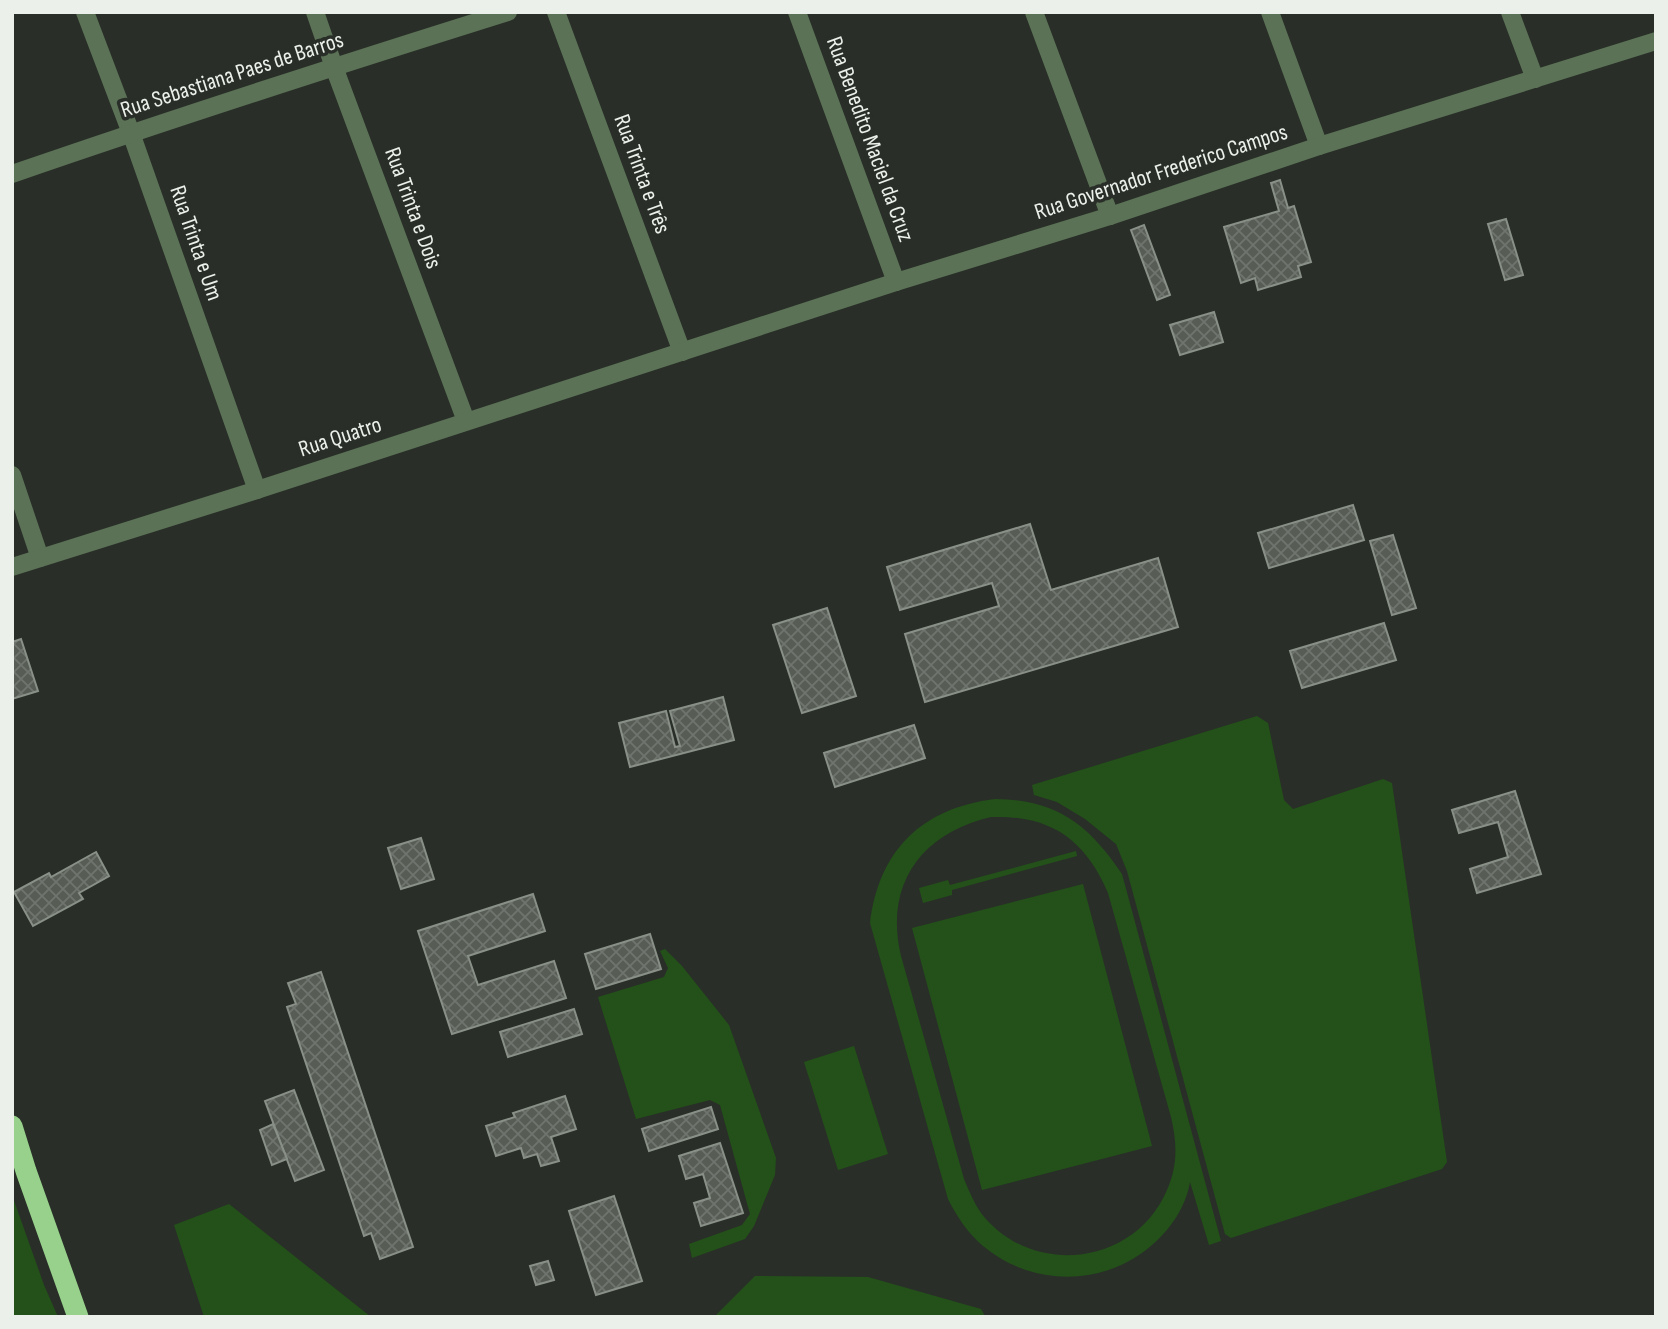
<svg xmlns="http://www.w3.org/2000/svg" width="1668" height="1329" viewBox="0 0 1668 1329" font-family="'Sofia Sans Condensed',sans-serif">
<defs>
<pattern id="building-cross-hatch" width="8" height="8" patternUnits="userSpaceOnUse" patternTransform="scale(1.75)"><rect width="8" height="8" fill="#575d55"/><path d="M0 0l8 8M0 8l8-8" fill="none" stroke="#6f756e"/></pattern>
</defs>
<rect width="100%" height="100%" fill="#292f28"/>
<g fill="#235119" fill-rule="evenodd">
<polygon points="1257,716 1268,723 1284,800 1293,809 1383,779 1392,783 1447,1162 1442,1169 1231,1238 1225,1234 1127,871 1116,844 1085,819 1057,802 1034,795 1032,785"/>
<path d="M995 799C1057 800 1088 824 1122 874L1221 1241 1209 1245 1190 1182C1186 1206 1171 1229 1152 1245 1104 1287 1032 1287 983 1246 968 1233 957 1217 948 1199L870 923C879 850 922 808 995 799ZM991 817C1050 815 1085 839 1108 893L1171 1117C1177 1142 1178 1166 1167 1190 1135 1266 1031 1278 981 1213 974 1203 969 1191 964 1179L901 956C884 885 921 833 991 817Z"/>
<polygon points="1076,851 1077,856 952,890 952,895 923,903 919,888 948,880 950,885"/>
<polygon points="1083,884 1152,1146 982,1190 912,928"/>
<polygon points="665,949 682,966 729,1025 776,1158 775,1175 754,1226 745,1239 692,1258 689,1244 742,1225 750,1214 720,1105 710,1100 636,1119 598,997 664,977 668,968 660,951"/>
<polygon points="854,1046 888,1154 838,1170 804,1062"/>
<polygon points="12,1195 44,1285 58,1317 12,1317"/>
<polygon points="229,1204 371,1317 204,1317 174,1225"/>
<polygon points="755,1276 868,1277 981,1309 985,1316 714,1317"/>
</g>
<g fill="url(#building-cross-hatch)" stroke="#899087" stroke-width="2">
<polygon points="1280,180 1288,208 1294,206 1311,262 1298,266 1301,277 1258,290 1255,278 1241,283 1224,227 1279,211 1271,183"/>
<polygon points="1506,219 1523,275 1505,280 1488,224"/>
<polygon points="1144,225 1170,295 1157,300 1131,230"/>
<polygon points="1214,312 1223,342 1180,355 1170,325"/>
<polygon points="1353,505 1364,540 1269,568 1258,533"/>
<polygon points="1030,524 1051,590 1158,558 1178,627 925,702 905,634 999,606 992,583 900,610 887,567"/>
<polygon points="1393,535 1416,608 1392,615 1370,541"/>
<polygon points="827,608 856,696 802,713 773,625"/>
<polygon points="1384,623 1396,660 1302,688 1290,651"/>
<polygon points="21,639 38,691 12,699 12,642"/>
<polygon points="723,697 734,740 630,767 619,723 666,711 675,747 680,746 670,711"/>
<polygon points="914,725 925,758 835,787 824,753"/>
<polygon points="1515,791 1541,874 1477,893 1470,869 1508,857 1498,822 1459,833 1452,810"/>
<polygon points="421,838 434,879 401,889 388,848"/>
<polygon points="96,852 109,876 79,893 83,899 33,926 14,892 49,873 51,877"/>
<polygon points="533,894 545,931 468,956 478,985 554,961 566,998 452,1034 418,931"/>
<polygon points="650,934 661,969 596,989 585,954"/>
<polygon points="321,972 413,1247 380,1259 371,1233 364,1236 287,1007 296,1004 288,983"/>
<polygon points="574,1009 582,1034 508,1057 500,1032"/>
<polygon points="294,1090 324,1170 295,1181 265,1101"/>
<polygon points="565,1096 576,1129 551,1137 559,1161 541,1166 537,1154 524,1158 521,1148 496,1156 486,1126 515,1117 513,1113"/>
<polygon points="711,1107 718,1129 649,1151 642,1129"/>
<polygon points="273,1124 287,1159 272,1165 260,1130"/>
<polygon points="720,1143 743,1213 701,1226 694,1203 710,1198 703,1174 686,1179 679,1156"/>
<polygon points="614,1196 642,1281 596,1295 569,1211"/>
<polygon points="548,1261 554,1280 536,1285 530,1266"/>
</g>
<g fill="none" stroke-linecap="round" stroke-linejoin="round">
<g stroke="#5b7256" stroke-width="18">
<polyline points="85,12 131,133 257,490"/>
<polyline points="315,12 334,67 466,421"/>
<polyline points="556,12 682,352"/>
<polyline points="797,12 896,282"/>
<polyline points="1034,12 1110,216"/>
<polyline points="1270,12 1319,146"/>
<polyline points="1510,12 1535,79"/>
<path d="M12 174C177 117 342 64 508 12"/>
<polyline points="12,475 40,558"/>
<polyline points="12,567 257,490 896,282 1110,216 1319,146 1656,41"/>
</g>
<polyline stroke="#97d18b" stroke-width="21" points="12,1126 26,1171 78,1317"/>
</g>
<g text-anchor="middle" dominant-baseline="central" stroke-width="7" stroke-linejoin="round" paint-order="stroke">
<g font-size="23" fill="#ecf0eb" stroke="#292f28">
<text transform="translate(232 75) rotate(-18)">Rua Sebastiana Paes de Barros</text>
<text transform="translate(870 139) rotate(70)">Rua Benedito Maciel da Cruz</text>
<text transform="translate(1161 172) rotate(-18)">Rua Governador Frederico Campos</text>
<text transform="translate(642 174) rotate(70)">Rua Trinta e Três</text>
<text transform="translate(413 208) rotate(70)">Rua Trinta e Dois</text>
<text transform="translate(196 243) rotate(71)">Rua Trinta e Um</text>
<text transform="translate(340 437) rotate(-18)">Rua Quatro</text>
</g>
</g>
<rect width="1668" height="1329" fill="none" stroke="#ecf0eb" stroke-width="28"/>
</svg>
